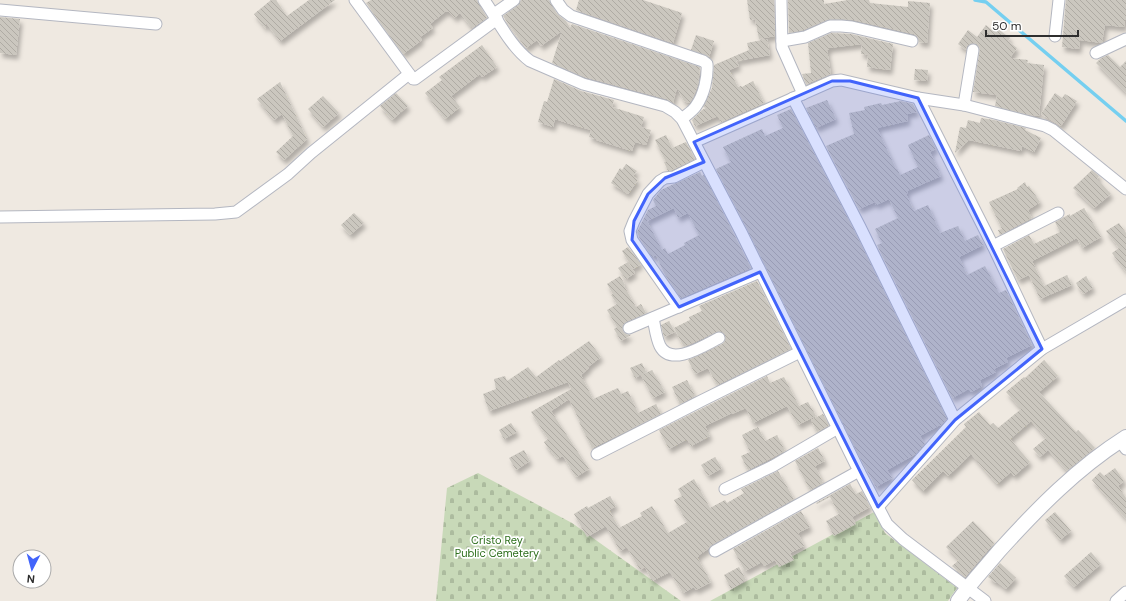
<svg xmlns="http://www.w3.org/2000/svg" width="1126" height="601" viewBox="0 0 1126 601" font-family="'DM Sans',sans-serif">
<defs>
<pattern id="cemetery-stones" width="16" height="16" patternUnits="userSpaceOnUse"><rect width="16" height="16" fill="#c8d9b8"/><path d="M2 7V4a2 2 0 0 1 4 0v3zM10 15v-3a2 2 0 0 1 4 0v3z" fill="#acbb9e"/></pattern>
<pattern id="building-back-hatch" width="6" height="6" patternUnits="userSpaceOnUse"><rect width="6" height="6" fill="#cbc7bf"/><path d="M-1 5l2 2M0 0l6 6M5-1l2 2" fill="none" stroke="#afaba4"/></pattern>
<filter id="shadow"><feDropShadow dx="2.5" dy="4.5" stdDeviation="2" flood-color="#0004"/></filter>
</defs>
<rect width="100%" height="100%" fill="#efe9e1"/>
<g fill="url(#cemetery-stones)">
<polygon points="478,473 572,523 681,601 436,601 447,488"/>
<polygon points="874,512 885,533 957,588 948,601 710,601"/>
</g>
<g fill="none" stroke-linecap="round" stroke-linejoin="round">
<polyline stroke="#75cff0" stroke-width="3.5" points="975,0 986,2 1126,121"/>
</g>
<g fill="url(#building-back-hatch)" fill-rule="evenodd" filter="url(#shadow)">
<polygon points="271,0 276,0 287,16 309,0 335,0 280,41 266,23 266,29 254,14"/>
<polygon points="371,0 477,0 487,18 472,28 460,13 455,18 448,11 447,12 446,11 430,24 433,28 420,37 422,40 403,54 366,3"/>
<polygon points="521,0 549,0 557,14 566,21 570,28 572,24 700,67 698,84 693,98 689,103 684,101 677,88 673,103 667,99 585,77 552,63 562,31 541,46 537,40 526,48 503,16 518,5"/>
<polygon points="579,0 643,0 682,13 673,43 576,10"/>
<polygon points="747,0 774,0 775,36 759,39 755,19 750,20"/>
<polygon points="788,0 824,0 824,4 848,0 869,0 870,3 908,7 908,1 930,3 927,43 919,42 917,36 914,34 854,20 842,19 827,20 803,30 789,33"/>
<polygon points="1066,0 1126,0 1126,20 1125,20 1124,27 1105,25 1102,43 1080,40 1079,49 1062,47"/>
<polygon points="0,17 20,19 16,55 0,53"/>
<polygon points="986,25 992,30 994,26 1010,38 1008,41 1017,48 1010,58 1028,60 1027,63 1044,65 1039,116 1030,115 995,106 997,95 973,92 980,48 977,44 971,43 967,46 966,50 958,44 968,30 977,37"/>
<polygon points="831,33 851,34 893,44 890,70 867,67 868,55 861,54 862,44 829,48 829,50 827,50 831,74 806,84 802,74 811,73 808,43"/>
<polygon points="696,35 714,41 709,57 691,50"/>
<polygon points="767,39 770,55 736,61 739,66 729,70 738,87 741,86 742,87 753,81 764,103 721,122 718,116 695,126 692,120 702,110 706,108 703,107 712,88 714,65 749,50 747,43"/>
<polygon points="482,45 497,67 482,77 480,74 451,96 460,107 445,119 425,93 442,80 439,77"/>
<polygon points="1108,55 1120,67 1126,61 1126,93 1096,63 1101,58"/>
<polygon points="915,69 928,70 927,81 914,80"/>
<polygon points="554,79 581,91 614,100 612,107 644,117 641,127 651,130 646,145 635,142 632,151 596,140 596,139 589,137 591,130 567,123 555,119 553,127 538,122 544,101 547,102"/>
<polygon points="280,82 307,139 284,160 276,152 293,136 282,114 274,120 257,99"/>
<polygon points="396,93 408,106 392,120 380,106"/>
<polygon points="1055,93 1062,98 1065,94 1077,101 1061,126 1041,114"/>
<polygon points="323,96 339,113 323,127 308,109"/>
<polygon points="827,100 836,119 816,128 806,108"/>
<polygon points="901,101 913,104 917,112 907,114 908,121 877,128 896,169 897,168 900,175 918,167 908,145 929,135 936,149 930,152 941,176 907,191 908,193 906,194 914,211 928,205 940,233 958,226 965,241 978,235 983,245 959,257 967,275 985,266 999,293 1006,290 1032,345 1006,358 1008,362 994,369 996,372 980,380 982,386 971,392 969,389 952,398 877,245 882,243 875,229 898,218 889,199 876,205 875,202 859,209 826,146 854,134 849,113 865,110 864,107 881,103 882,105"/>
<polygon points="791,109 854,230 947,419 940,426 940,425 920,436 925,444 916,454 887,470 892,478 876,487 858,454 747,229 716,169 731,162 723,147 762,129 765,136 783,128 777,115"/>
<polygon points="981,118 994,120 1026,128 1025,130 1041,138 1034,152 1022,146 1021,151 969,140 955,153 960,127 966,128 968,120 980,123"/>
<polygon points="666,135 672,148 686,142 695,159 672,170 668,171 664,162 666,162 655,140"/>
<polygon points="626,164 637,171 633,176 638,180 628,194 611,183 620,168 622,170"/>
<polygon points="1092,170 1099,176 1097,179 1111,194 1094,208 1073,188"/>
<path d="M700 172 702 176 704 175 751 268 681 298 664 273 656 255 652 257 639 237 637 232 648 210 656 206 653 200 661 190ZM674 208 678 218 688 213 699 235 684 243 685 245 668 254 665 248 662 250 647 221Z"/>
<polygon points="1025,182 1027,187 1029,186 1040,202 1028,210 1032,218 1000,235 998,230 1002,229 989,202 1018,189 1017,188"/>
<polygon points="1084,208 1101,237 1082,248 1077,238 1032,261 1044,286 1067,275 1072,285 1040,299 1029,275 1018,280 1003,249 1029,235 1034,244 1060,232 1055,222 1070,214 1070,216"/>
<polygon points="354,213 364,223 350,235 341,225"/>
<polygon points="1119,223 1126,233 1126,272 1112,253 1119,248 1106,231"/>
<polygon points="628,247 641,264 633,269 622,251"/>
<polygon points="628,262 635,273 626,279 618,268"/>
<polygon points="620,276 625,285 624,286 636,307 641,304 646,313 624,324 622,328 623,331 625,334 631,335 621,341 614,329 617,327 607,310 617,304 611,295 613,294 607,284"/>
<polygon points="1086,276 1093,288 1083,294 1076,283"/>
<polygon points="757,281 791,349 717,385 708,368 695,374 688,360 722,344 725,341 725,335 722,332 716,332 684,347 674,328 690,320 689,317 702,311 699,306"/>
<polygon points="669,321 675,332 664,337 661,325"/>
<polygon points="589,341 601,357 588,367 589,368 581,375 593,399 618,388 621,394 628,391 638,413 656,404 661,414 592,448 579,422 580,422 569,399 551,411 589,469 576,477 563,456 557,459 551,451 550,451 544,442 548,439 531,412 571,389 568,382 489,411 483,394 496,389 494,379 505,376 507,381 528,367 536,377 559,360 560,361"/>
<polygon points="1044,360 1058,376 1039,392 1076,432 1078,430 1095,448 1067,471 1048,450 1040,457 1033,449 1046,438 1031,421 1010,439 1030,462 1014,476 1011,472 997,484 971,454 948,476 943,471 923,491 912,480 966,427 964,424 979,412 990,425 993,423 998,428 1021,409 1006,392 1024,377 1025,378"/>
<polygon points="642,363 646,372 635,378 630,368"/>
<polygon points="652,370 665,392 653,398 641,375"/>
<polygon points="767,376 770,383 784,377 799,406 808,402 816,416 798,425 787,406 753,423 746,408 732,414 732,413 705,426 710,436 691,446 687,439 669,449 659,430"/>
<polygon points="687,380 695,396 680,404 672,387"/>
<polygon points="823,414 829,425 817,432 811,420"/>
<polygon points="511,423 517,432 504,439 499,430"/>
<polygon points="758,427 765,441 777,435 785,451 748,470 741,456 750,452 742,435"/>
<polygon points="818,448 825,461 815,466 823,483 810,490 795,461"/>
<polygon points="524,450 530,461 516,470 509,458"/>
<polygon points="715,457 722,468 708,476 701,465"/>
<polygon points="1115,468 1124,481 1118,486 1126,498 1126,519 1092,480 1100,472 1104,476"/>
<polygon points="778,471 794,499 712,545 708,549 699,555 699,556 697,557 711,582 696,590 694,587 683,593 670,572 652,581 645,567 640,570 627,547 620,551 606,526 587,537 574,514 587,506 588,508 610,496 616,506 609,510 619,528 642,516 640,513 652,506 668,533 687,522 674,500 682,496 678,489 694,479 710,508 725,500 727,503 744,493 741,489"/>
<polygon points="850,484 856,494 862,491 870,507 852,517 856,524 834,536 826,521 839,514 830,497 817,504 816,503"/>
<polygon points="801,511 810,527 798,533 804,546 790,553 794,560 779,567 775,560 764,566 762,562 745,571 733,549"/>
<polygon points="1055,512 1071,531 1060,540 1045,520"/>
<polygon points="973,521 994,543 965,577 952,566 959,560 946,547"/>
<polygon points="1091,552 1101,564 1074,587 1064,576"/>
<polygon points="1000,563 1016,578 1006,589 997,582 996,583 988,577"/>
<polygon points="739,567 746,580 731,589 724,575"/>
</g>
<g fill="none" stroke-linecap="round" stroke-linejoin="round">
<defs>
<g id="minor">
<polyline points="355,0 413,79 415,79 497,19"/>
<path d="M484 0C498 20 510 46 530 61L583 84 665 106 675 112 682 119 741 232 859 471 887 524 903 539 985 601"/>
<path d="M556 0 563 10 571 16 703 61 707 64C708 77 704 95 696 106 693 111 686 115 682 119"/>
<polyline points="781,0 782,47 803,94"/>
<polyline points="0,10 156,24"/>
<polyline points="494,14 514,0"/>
<polyline points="1055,36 1059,0"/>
<polyline points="782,41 805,37 830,26 841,26 852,27 912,41"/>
<polyline points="1096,53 1126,39"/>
<polyline points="793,98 860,227 955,420"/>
<polyline points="918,98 993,246 1042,349"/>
<polyline points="964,105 973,50"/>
<polyline points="694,142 832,81 841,80 918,98 964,105 1045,126 1053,130 1126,189"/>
<polyline points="0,217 215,214 236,212 288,174 311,153 409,74"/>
<polyline points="993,246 1058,213"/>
<polyline points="679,307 632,240 630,231 634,221 648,194 660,181 665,178 674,177 704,162"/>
<path d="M653 318C655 327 656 338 660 346 671 367 703 346 719 338"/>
<polyline points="629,328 760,272"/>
<polyline points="1120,441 1126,449"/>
<polyline points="597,454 703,400 800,352"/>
<polyline points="725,489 773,466 838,428"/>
<polyline points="878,507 955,420 1042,349 1126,300"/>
<polyline points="715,551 859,471"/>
<polyline points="1116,601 1126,592"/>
</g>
<path id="tertiary" d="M958 601C970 583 985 568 999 551 1037 509 1077 468 1126 437"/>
</defs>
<use href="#minor" stroke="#b4b7c1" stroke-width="13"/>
<use href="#tertiary" stroke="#b4b7c1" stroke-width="16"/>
<use href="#minor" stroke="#fff" stroke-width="11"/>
<use href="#tertiary" stroke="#fff" stroke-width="14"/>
</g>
<path fill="#4264fb" fill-opacity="0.2" stroke="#4264fb" stroke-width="3" stroke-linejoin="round" d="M832 81H850L918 98 1042 349 955 420 878 507 760 272 679 307 632 240 634 221 648 194 665 178 704 162 694 142Z"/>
<g text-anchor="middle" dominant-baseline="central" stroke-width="3.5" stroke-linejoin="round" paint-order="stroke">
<g font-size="11" fill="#2c6e1b" stroke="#fff">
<text x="497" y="540">Cristo Rey<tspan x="497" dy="13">Public Cemetery</tspan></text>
</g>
</g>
<g transform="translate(32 569) rotate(186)"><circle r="19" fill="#ffffff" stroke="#ababab"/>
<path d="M0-3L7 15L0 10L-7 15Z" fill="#4264fb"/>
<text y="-6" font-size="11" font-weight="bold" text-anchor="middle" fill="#2e2e2e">N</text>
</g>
<path d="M986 30v6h92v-6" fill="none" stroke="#2e2e2e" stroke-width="2"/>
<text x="992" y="30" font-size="12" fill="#2e2e2e" stroke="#ffffff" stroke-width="3" paint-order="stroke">50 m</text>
</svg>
